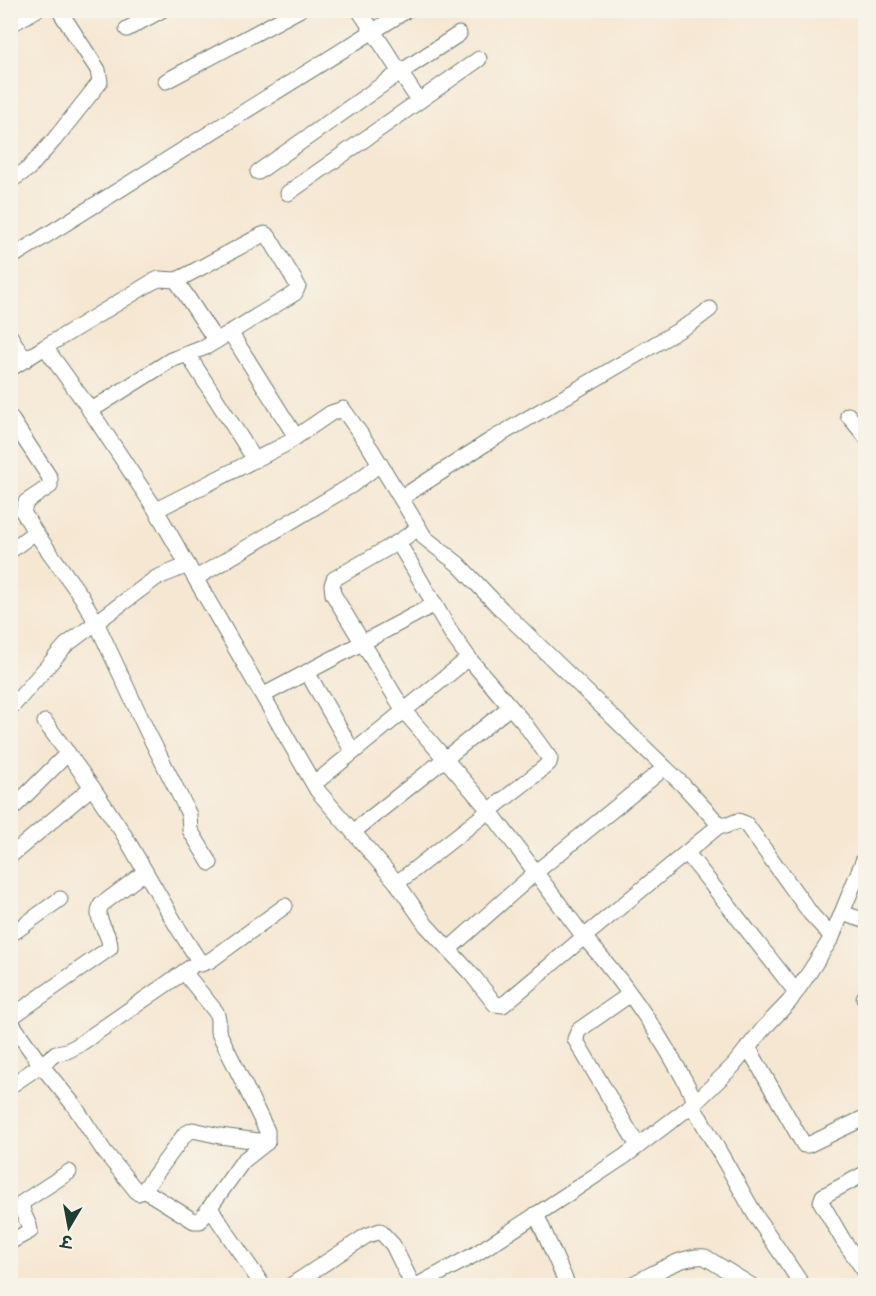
<svg xmlns="http://www.w3.org/2000/svg" width="876" height="1296" viewBox="0 0 876 1296" font-family="Caveat,'Playpen Sans Deva',sans-serif">
<rect width="100%" height="100%" fill="#f7f3e8"/>
<filter id="ink" filterUnits="userSpaceOnUse"><feTurbulence type="fractalNoise" baseFrequency=".0167" numOctaves="2"/><feDisplacementMap in="SourceGraphic" scale="12" xChannelSelector="R" yChannelSelector="G"/><feConvolveMatrix kernelMatrix="1 2 1 2 8 2 1 2 1" color-interpolation-filters="sRGB"/></filter>
<filter id="wash" filterUnits="userSpaceOnUse"><feTurbulence type="fractalNoise" baseFrequency=".008" numOctaves="4" result="noise"/><feDisplacementMap in="SourceGraphic" scale="24" xChannelSelector="R" yChannelSelector="G"/><feGaussianBlur stdDeviation="1.35" result="paint"/><feColorMatrix in="noise" values="0 0 0 0 0 0 0 0 0 0 0 0 0 0 0 0 0 1.4 0 .05"/><feComposite in="paint" operator="in"/></filter>
<g filter="url(#wash)">
<rect width="100%" height="100%" fill="#f6e7d3"/>
</g>
<g filter="url(#ink)">
<g fill="none" stroke-linecap="round" stroke-linejoin="round">
<defs>
<g id="minor">
<polyline points="359,10 419,101"/>
<polyline points="10,25 36,10"/>
<polyline points="127,29 162,10"/>
<polyline points="166,81 299,10"/>
<polyline points="258,172 399,73 459,34"/>
<polyline points="10,181 28,169 54,140 100,82 98,70 59,10"/>
<polyline points="288,193 479,59"/>
<polyline points="10,258 407,10"/>
<polyline points="176,280 216,341"/>
<polyline points="230,332 296,437"/>
<polyline points="10,336 25,360"/>
<polyline points="45,347 152,282 159,279 176,280 185,276 262,235 265,234 269,237 298,286 295,293 206,347 171,360 90,411"/>
<polyline points="188,355 255,460"/>
<polyline points="10,369 45,347 86,404 156,510"/>
<polyline points="848,415 866,437"/>
<polyline points="10,417 50,478 50,486 26,502 23,512 35,532 10,551"/>
<polyline points="401,498 491,440 693,322 710,309"/>
<polyline points="35,532 81,596 96,622 147,731 184,804 189,815 190,830 210,863"/>
<polyline points="398,542 334,579 332,585 333,594 404,711 489,810 584,937 721,824"/>
<polyline points="196,578 352,485 380,464"/>
<polyline points="307,672 353,752"/>
<polyline points="264,695 435,604"/>
<polyline points="10,709 66,645 156,578 188,565"/>
<polyline points="45,722 92,787"/>
<polyline points="314,784 469,658"/>
<polyline points="10,811 68,753"/>
<polyline points="353,832 510,707"/>
<polyline points="687,853 796,992"/>
<polyline points="10,856 92,787 123,833 178,928 201,964 211,960 285,906"/>
<polyline points="397,883 540,771 549,763 550,759 524,723 471,661 453,636 398,542 419,528"/>
<polyline points="842,913 866,921"/>
<polyline points="10,931 16,931 60,899"/>
<polyline points="449,949 536,872 657,774"/>
<polyline points="629,995 579,1030 575,1039 638,1146"/>
<polyline points="864,998 866,995"/>
<path d="M10 1018 110 948C111 932 93 921 101 905L145 872"/>
<polyline points="10,1021 41,1065 56,1053 67,1051 77,1046 191,967"/>
<polyline points="748,1047 804,1145 808,1145 866,1117"/>
<polyline points="10,1086 41,1065 73,1104 104,1151 138,1193 141,1192 146,1187 185,1134 193,1130 220,1136 267,1142"/>
<path d="M696 1102C666 1043 628 986 584 937L503 1005 495 1004 473 976 426 925 397 883 317 790 156 510 284 445 331 413 343 409 371 449 425 538 458 564 502 610 683 785 716 821 725 826 738 821 746 824 811 914 832 937"/>
<polyline points="691,1105 700,1118 757,1218 803,1286"/>
<polyline points="866,1173 823,1196 821,1202 843,1240 866,1273"/>
<polyline points="144,1190 194,1221 200,1221 243,1161 267,1142 267,1131 218,1031 218,1019 216,1012 184,972"/>
<polyline points="210,1208 263,1286"/>
<polyline points="536,1214 568,1286"/>
<path d="M10 1242 30 1231C30 1221 19 1213 23 1202L69 1172"/>
<polyline points="290,1286 366,1236 380,1231 393,1245 413,1286"/>
<polyline points="416,1286 474,1255 545,1209 625,1156 696,1102 733,1066 763,1029 789,1002 809,973 832,937 866,854"/>
<path d="M628 1286C652 1276 679 1255 705 1257L752 1286"/>
</g>
</defs>
<use href="#minor" stroke="#6a786c" stroke-width="17"/>
<use href="#minor" stroke="#fff" stroke-width="15"/>
</g>
</g>
<rect width="876" height="1296" fill="none" stroke="#f7f3e8" stroke-width="36"/>
<g transform="translate(69 1227) rotate(190)" stroke="#f7f3e8" stroke-width="4.5" paint-order="stroke">
<path d="M0-4.5L10 22L0 15L-10 22Z" fill="#1f3d34"/>
<text y="-9" font-size="16" font-weight="bold" text-anchor="middle" fill="#1f3d34">उ</text>
</g>
</svg>
